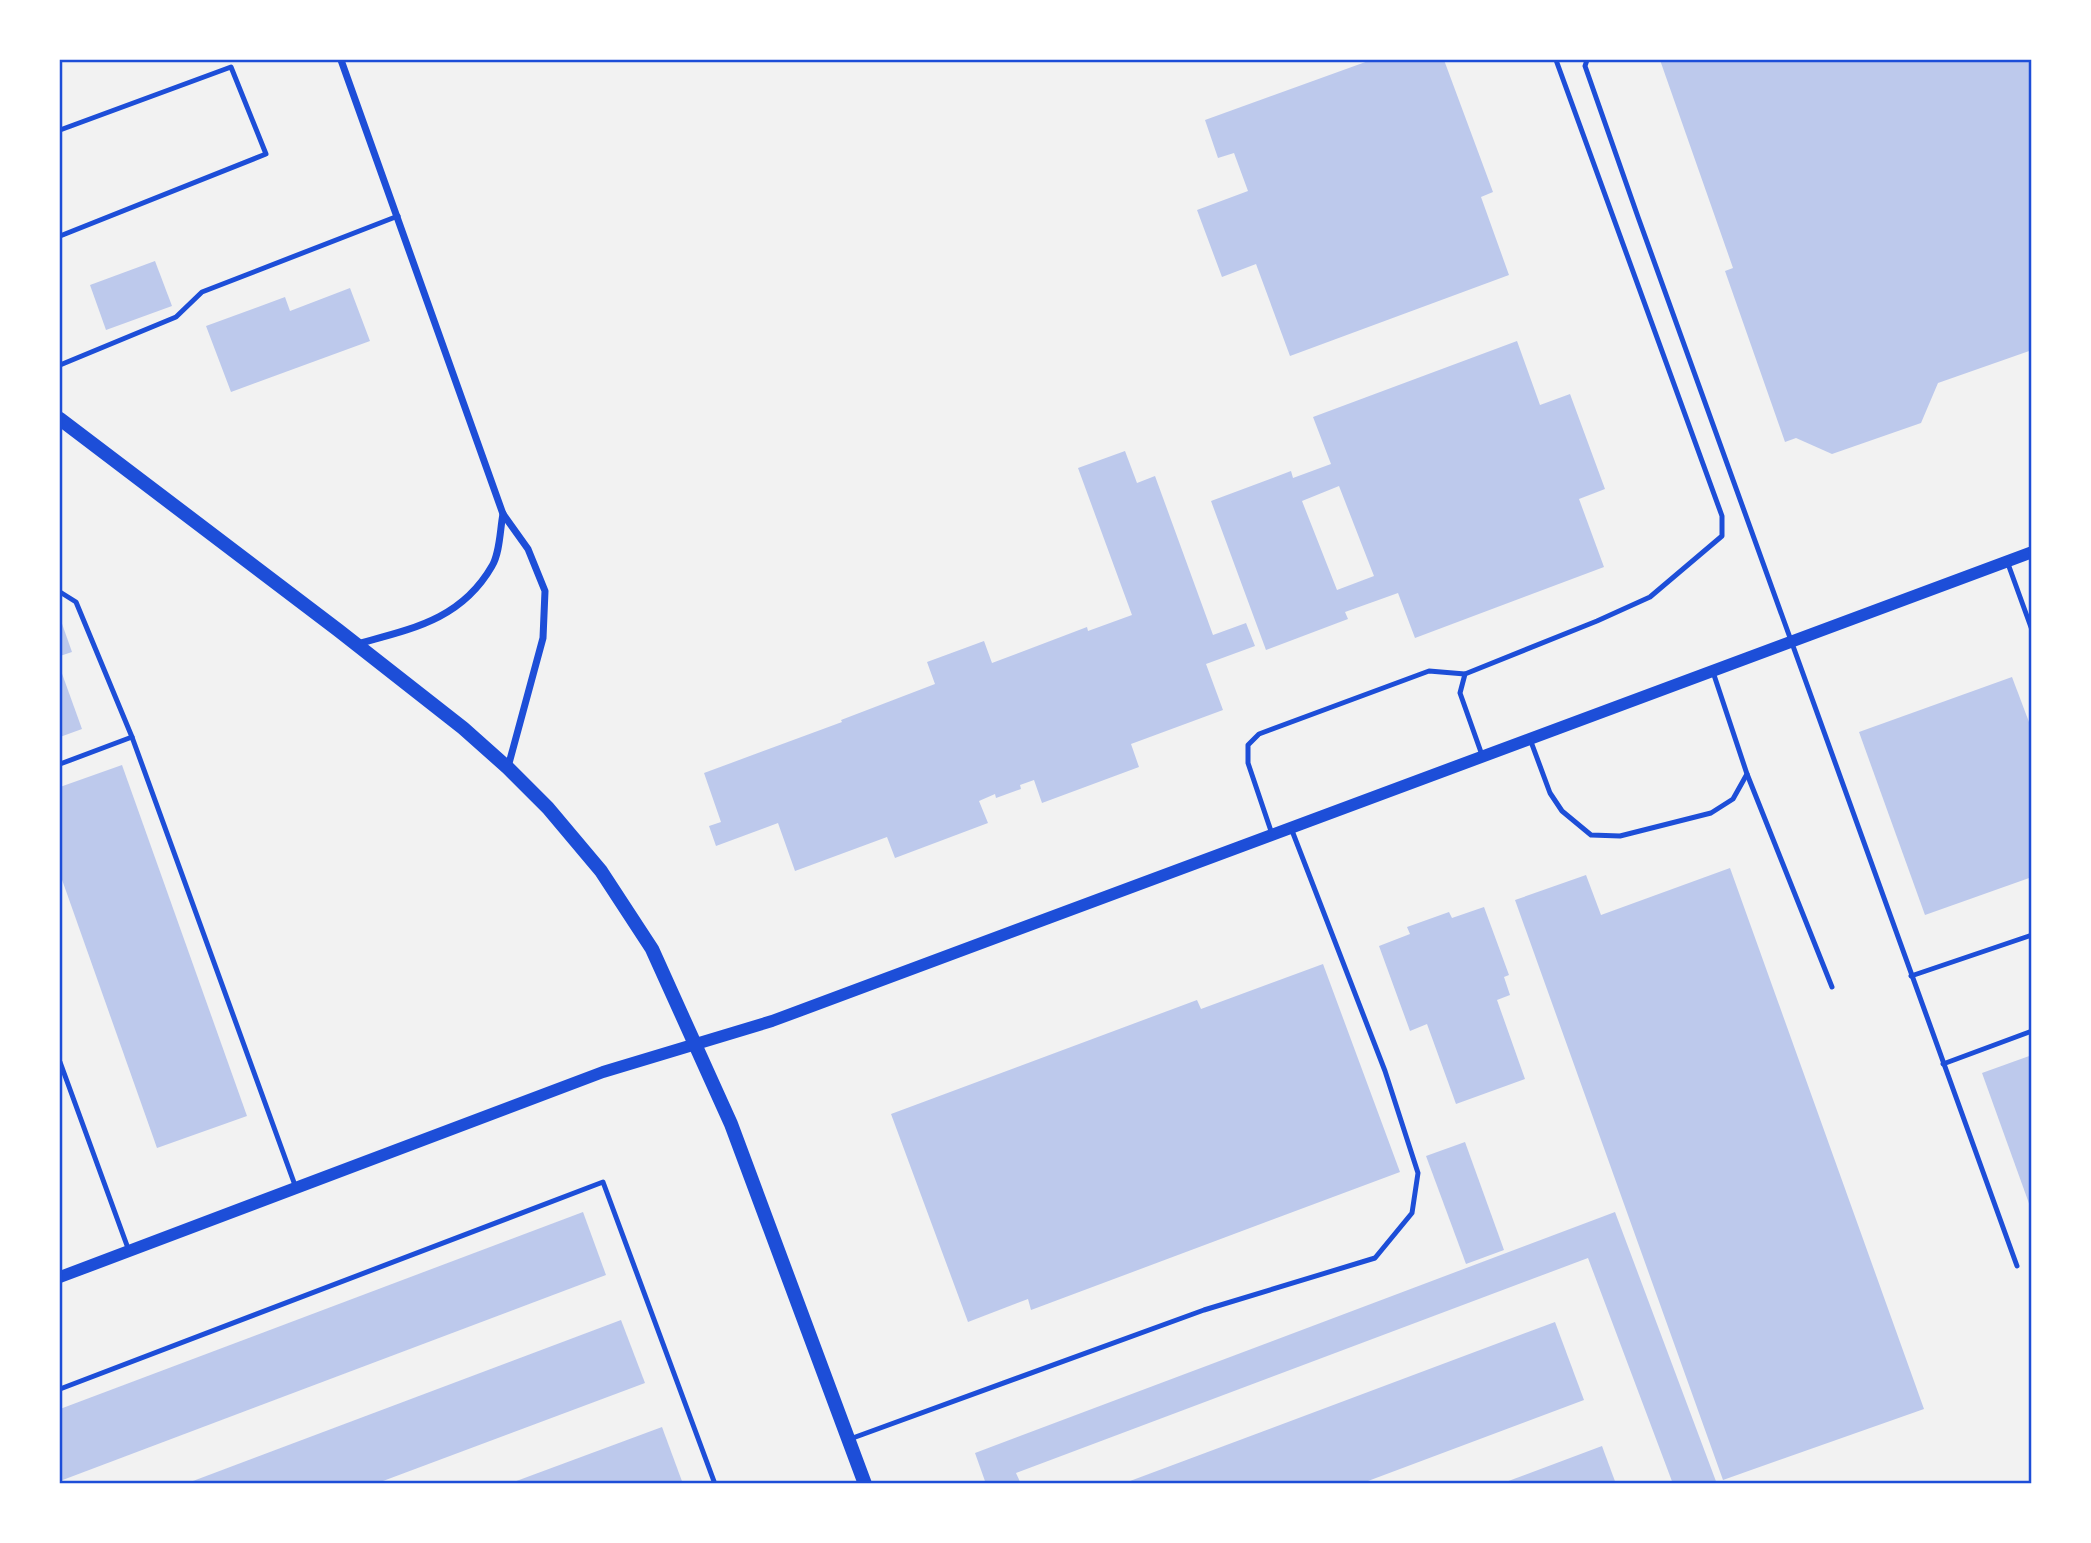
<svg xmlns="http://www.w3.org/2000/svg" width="2091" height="1543" viewBox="0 0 2091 1543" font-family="'Work Sans',sans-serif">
<rect width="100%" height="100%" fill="#f2f2f2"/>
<g fill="#bdc9ec" fill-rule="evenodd">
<polygon points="1371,60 1444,60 1493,192 1481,197 1509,275 1290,356 1256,264 1222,277 1197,210 1248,191 1234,153 1218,158 1205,120"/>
<polygon points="1660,60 2032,60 2032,350 1938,383 1921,423 1832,454 1796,438 1785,442 1725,271 1733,268"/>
<polygon points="155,261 172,306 106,330 90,285"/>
<polygon points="350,288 370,341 231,392 206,326 285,297 290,311"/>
<path d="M1517 341 1540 405 1570 394 1605 489 1579 499 1604 567 1415 638 1398 593 1345 612 1348 619 1266 650 1211 501 1291 471 1293 478 1331 464 1313 417ZM1339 486 1374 576 1337 590 1302 501Z"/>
<polygon points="1125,451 1137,483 1155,476 1213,635 1246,623 1255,646 1206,664 1223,710 1131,744 1139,767 1042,803 1034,780 1020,785 1021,789 996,798 995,794 979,801 988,823 895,858 887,837 795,871 778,823 716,846 709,826 721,822 704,773 842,722 841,720 935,684 927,662 984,641 992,663 1087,627 1088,631 1132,615 1078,468"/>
<polygon points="60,618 72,652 60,656"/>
<polygon points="60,668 82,729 60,737"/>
<polygon points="2012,677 2032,730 2032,877 1925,915 1859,732"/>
<polygon points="122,765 247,1116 157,1148 60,874 60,787"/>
<polygon points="1730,868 1924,1409 1723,1480 1515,900 1586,875 1601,915"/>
<polygon points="1484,907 1509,975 1504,977 1510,995 1497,1000 1525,1079 1456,1104 1427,1024 1410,1031 1379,946 1410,934 1407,927 1449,912 1452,918"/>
<polygon points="1323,964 1400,1172 1031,1310 1028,1299 968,1322 891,1114 1197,1000 1201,1009"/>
<polygon points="2032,1055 2032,1209 2031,1209 1982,1073"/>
<polygon points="1465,1142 1504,1250 1466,1264 1426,1156"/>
<polygon points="583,1212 606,1275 60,1481 60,1409"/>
<polygon points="1615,1212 1717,1484 1673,1484 1588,1258 1016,1473 1021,1484 986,1484 975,1453"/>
<polygon points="621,1320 645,1383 375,1484 185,1484"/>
<polygon points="1555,1322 1584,1400 1360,1484 1122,1484"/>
<polygon points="662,1427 683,1484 511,1484 511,1483"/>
<polygon points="1602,1446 1616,1484 1503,1484 1503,1483"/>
</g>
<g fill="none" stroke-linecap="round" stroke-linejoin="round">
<g stroke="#1d4ed8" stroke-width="5">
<polyline points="1587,60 1585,66 1638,217 2017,1266"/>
<polyline points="60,130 231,67 266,154 60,236"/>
<polyline points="60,365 176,317 202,292 398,216"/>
<polyline points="2007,561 2032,630"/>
<polyline points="60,592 76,602 132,737"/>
<polyline points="1530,739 1550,793 1562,811 1591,835 1620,836 1711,813 1733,799 1747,774 1713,672"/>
<polyline points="1482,755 1460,693 1465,674 1597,621 1650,597 1722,536 1722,516 1556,60"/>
<polyline points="60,764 132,737 296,1188"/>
<polyline points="1747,774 1832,987"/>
<polyline points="1272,834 1248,763 1248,745 1259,734 1429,671 1465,674"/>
<polyline points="1911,976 2032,935"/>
<polyline points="60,1062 129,1251"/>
<polyline points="1943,1064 2032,1031"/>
<polyline points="60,1389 603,1182 715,1484"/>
<polyline points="850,1439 1204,1310 1375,1258 1412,1213 1418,1173 1385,1071 1291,828"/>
</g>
<g stroke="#1d4ed8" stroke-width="7">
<polyline points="341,60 503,514 528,549 545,591 543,638 508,767"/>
<path d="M357 644C411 629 461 620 492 566 500 553 500 529 503 514"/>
</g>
<polyline stroke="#1d4ed8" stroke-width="12" points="60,1277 603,1072 772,1021 2032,552"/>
<polyline stroke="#1d4ed8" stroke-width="14" points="60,419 338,630 463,728 508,768 548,808 601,871 652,949 731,1124 865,1484"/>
</g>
<rect width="2091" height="1543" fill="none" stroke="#ffffff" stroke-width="122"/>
<rect x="61" y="61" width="1969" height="1421" fill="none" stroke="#1d4ed8" stroke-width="2.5"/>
</svg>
